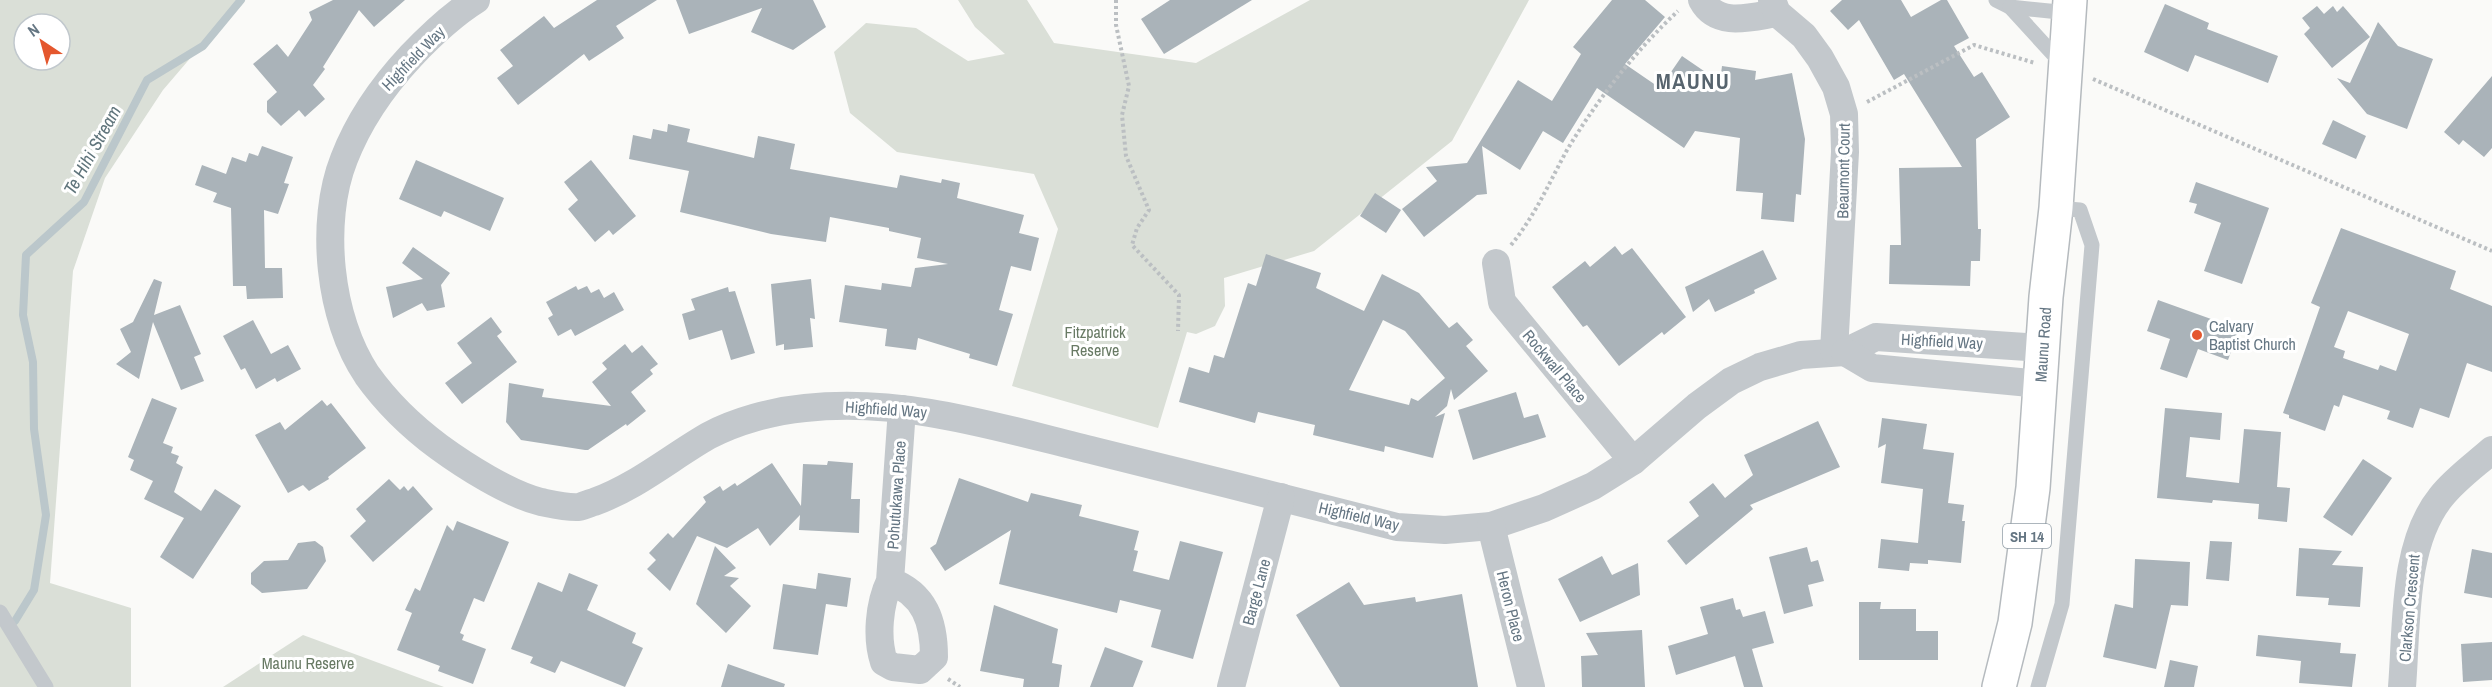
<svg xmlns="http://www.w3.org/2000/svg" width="2492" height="687" viewBox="0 0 2492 687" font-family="'Archivo Narrow',sans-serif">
<rect width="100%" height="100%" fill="#fafaf8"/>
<g fill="#dadfd7" fill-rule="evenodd">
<path d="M0 0H240L163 90 105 178 73 271 50 583 131 608V687H0ZM24 24H60V60H24Z"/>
<polygon points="958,0 1027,0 1054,43 1196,63 1310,0 1529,0 1452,141 1314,251 1224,278 1225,306 1215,326 1196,334 1187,332 1158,428 1012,386 1058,229 1034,174 897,152 850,113 834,52 866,23 916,28 968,61 1005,54 975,27"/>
<polygon points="303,635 444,687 223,687"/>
</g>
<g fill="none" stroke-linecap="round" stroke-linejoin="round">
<polyline stroke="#bbc7cb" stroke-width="8" points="15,621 34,590 46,515 34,429 33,362 23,315 26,255 84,202 147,80 203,46 241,0"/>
</g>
<g fill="#aab3b9" fill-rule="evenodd">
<polygon points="333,0 405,0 374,27 359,10 323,67 325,69 313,85 325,99 305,117 299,110 281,126 267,112 267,101 277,92 253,64 277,44 288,57 312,20 309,12"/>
<polygon points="597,0 657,0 616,26 624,38 589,61 584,54 518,105 497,78 513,66 500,50 544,16 554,28"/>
<polygon points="676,0 813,0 826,27 793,50 751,32 762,8 689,34"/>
<polygon points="1170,0 1252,0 1164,54 1141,19"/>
<polygon points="1612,0 1645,0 1665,17 1625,64 1660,88 1682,56 1720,82 1722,66 1756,71 1755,80 1792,73 1805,139 1801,195 1796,194 1794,222 1761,219 1763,193 1736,191 1740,138 1695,131 1684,148 1597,88 1563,143 1543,131 1520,170 1482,146 1487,194 1477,195 1424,237 1402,209 1437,181 1426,167 1467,163 1518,80 1552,101 1581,54 1573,47"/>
<polygon points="1842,0 1901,0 1911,17 1941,0 1947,0 1969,38 1954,46 1974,77 1982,72 2010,117 1976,139 1978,229 1981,229 1980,261 1971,261 1970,286 1889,284 1890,245 1901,245 1899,168 1962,167 1904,74 1894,80 1859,20 1848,30 1830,11"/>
<polygon points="2165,4 2209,23 2207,29 2278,56 2268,83 2195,55 2188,72 2144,52"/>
<polygon points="2317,6 2324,14 2333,6 2337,12 2343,6 2370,37 2332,68 2304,34 2310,28 2302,18"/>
<polygon points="2378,22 2398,46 2433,59 2407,129 2367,114 2337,78 2350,83"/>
<polygon points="2492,76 2492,148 2484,157 2463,140 2459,145 2444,132"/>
<polygon points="2333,120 2366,136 2356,159 2322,144"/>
<polygon points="668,124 690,129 687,142 754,158 758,136 795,144 790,169 897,188 900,175 941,183 942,179 960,183 957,198 1024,215 1019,233 1039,238 1031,271 1011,266 999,310 1013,314 997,366 969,358 970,354 918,338 916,350 885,346 887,329 839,322 845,285 881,290 882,283 911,287 915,268 948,264 917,258 921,238 889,231 889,228 830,217 826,242 771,234 680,212 689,171 629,159 633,135 651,139 653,129 667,132"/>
<polygon points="262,146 293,157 284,183 289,184 278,214 264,210 265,268 282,268 283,298 247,299 246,286 233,286 231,208 213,202 217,193 195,185 202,165 226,174 232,157 246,162 249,153 258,156"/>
<polygon points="416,160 504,198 490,231 444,211 441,217 399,199"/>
<polygon points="591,160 636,216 613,235 609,230 595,242 568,209 578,200 564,182"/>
<polygon points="2196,182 2269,208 2242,284 2204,271 2221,223 2194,213 2197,204 2189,202"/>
<polygon points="1375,193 1401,210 1386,233 1360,216"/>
<path d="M2341 228 2456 271 2450 289 2492 306V372L2467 363 2449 418 2420 408 2413 428 2387 419 2390 411 2343 395 2339 407 2334 405 2325 431 2289 418V415L2283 413 2320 307 2311 303ZM2348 311 2409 334 2396 371 2380 365 2378 370 2343 358 2345 351 2334 347Z"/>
<polygon points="1615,246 1622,255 1632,248 1686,317 1664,335 1662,332 1619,366 1587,325 1583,327 1552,287 1585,261 1590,267"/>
<polygon points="413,247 450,273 441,285 445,307 427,311 422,303 393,318 386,287 423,279 402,263"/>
<polygon points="1763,250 1777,279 1754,290 1755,293 1715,312 1709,299 1693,312 1685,287"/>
<path d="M1266 254 1321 273 1316 288 1364 311 1382 274 1419 293 1449 328 1457 322 1473 340 1466 346 1488 371 1454 400 1451 389 1447 406 1435 417 1445 413 1433 458 1385 446 1384 452 1313 435 1315 425 1258 412 1255 423 1179 402 1189 367 1209 373 1214 355 1224 358 1248 283 1256 286ZM1383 320 1405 331 1445 378 1418 401 1411 398 1409 405 1349 390Z"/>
<polygon points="154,279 162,282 154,315 180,305 201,354 194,357 204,381 181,390 153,322 139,379 116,364 131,352 120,329 133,322"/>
<polygon points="811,279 815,319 810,318 813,347 784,350 784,344 776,346 771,284"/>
<polygon points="576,286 578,290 587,286 591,293 599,289 604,298 614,292 624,310 575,336 571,329 558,336 548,318 553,315 546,302"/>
<polygon points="728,287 729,292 735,291 755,353 731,360 722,330 689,340 682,314 695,310 691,299"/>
<polygon points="2158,300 2239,329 2228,360 2198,349 2187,378 2160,369 2170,339 2147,331"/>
<polygon points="491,317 502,332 497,336 517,362 462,404 445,383 472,363 457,343"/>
<polygon points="253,320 271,354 288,345 301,369 277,382 275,378 256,389 245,368 241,370 223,336"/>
<polygon points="625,344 632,353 642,345 658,364 650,370 653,374 631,392 646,411 627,426 626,424 588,450 585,450 521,440 506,422 509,383 544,389 542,397 611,406 592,382 607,369 602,363"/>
<polygon points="1516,392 1524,418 1538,414 1546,437 1473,460 1458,410"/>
<polygon points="152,398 177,408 163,443 173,447 171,453 179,456 176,463 183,467 174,492 201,511 215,489 241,506 193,579 160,557 184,518 144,499 153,481 130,470 134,460 128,457"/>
<polygon points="322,400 327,406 331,403 366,448 328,477 329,479 309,491 303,485 288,493 255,435 280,422 285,430"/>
<polygon points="2165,408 2222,413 2220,440 2190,437 2186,477 2239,483 2244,429 2281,432 2277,487 2290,488 2287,522 2258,519 2259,504 2213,500 2212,503 2157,498"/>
<polygon points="1882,418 1927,424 1923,449 1954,453 1948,503 1964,505 1962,521 1965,521 1961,563 1928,560 1928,564 1910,563 1909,571 1878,568 1881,539 1918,543 1923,489 1881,483 1886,444 1878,448"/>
<polygon points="1818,421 1840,467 1750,505 1753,509 1686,565 1667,541 1699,516 1689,502 1713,483 1725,498 1753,475 1744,455"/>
<polygon points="2363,459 2392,478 2352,536 2323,517"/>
<polygon points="828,461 853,463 851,499 860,499 859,533 799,530 800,515 770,546 758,528 727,548 697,536 670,591 647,569 656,560 649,553 668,533 673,538 706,502 703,497 720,486 723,491 735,483 737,486 772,463 801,506 803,464 827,465"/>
<polygon points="959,478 1028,502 1031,493 1082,505 1079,516 1139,531 1134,550 1138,551 1133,571 1169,580 1180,541 1223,552 1193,659 1151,647 1161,610 1120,600 1117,613 999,584 1011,530 945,571 930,548 936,544"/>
<polygon points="389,479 400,490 404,486 408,491 413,486 433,509 373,562 350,536 366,521 356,509"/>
<polygon points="457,521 509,542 484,602 474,598 460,633 464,635 462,640 486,649 473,684 438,671 440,666 397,650 412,613 405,610 415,588 420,591 447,525 453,531"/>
<polygon points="315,541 323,547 326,561 307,589 262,593 251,584 251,573 264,561 288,560 298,543"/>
<polygon points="2210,541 2232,542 2229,581 2206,579"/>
<polygon points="715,546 736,568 724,576 739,578 730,586 751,606 726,633 696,604"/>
<polygon points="1807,547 1811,562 1818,560 1824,581 1808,585 1813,606 1784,614 1769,557"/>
<polygon points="2299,548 2342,551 2332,565 2363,567 2360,607 2328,605 2329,598 2296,596"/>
<polygon points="2472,549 2492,553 2492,598 2464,593"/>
<polygon points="1602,556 1612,575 1638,563 1640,595 1580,622 1558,579"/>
<polygon points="2135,559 2190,562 2188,606 2171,605 2156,669 2103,657 2115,604 2133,608"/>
<polygon points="569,573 598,585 587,610 636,633 632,643 643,648 625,687 561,661 555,673 530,663 533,657 511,649 538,582 562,592"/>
<polygon points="818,573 851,578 847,607 826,604 818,655 773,649 783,584 816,589"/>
<polygon points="1349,582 1364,605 1415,597 1416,602 1462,594 1478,687 1340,687 1296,615"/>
<polygon points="1733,598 1736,610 1740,609 1743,617 1765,611 1774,643 1752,649 1763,687 1744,687 1735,656 1676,675 1668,646 1708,634 1700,607"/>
<polygon points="1859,602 1881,602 1880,609 1916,609 1916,631 1938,631 1938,660 1859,660"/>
<polygon points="994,605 1058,629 1052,663 1062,665 1059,687 1023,687 1024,679 980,671"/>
<polygon points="1642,630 1645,687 1582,687 1581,656 1598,655 1586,633"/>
<polygon points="2258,635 2341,643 2340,653 2356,654 2352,687 2299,683 2301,661 2256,656"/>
<polygon points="2492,642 2492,680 2463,682 2461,644"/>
<polygon points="1105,647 1143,661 1133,687 1090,687"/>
<polygon points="2170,660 2198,666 2194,687 2164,687"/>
<polygon points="728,664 785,684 784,687 721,687"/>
</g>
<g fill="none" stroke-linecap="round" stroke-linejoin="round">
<defs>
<g id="primary">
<path id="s1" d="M1999 687 2015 623 2033 488 2046 297 2056 208 2070 0"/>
</g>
</defs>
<use href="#primary" stroke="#b5babe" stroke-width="36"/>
<g stroke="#bbbfc2" stroke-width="4" stroke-dasharray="3 3" stroke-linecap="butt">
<polyline points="1116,0 1116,25 1129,86 1122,115 1126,156 1149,210 1137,228 1132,245 1179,295 1178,331"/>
<polyline points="2093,79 2492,251"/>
<polyline points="1867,102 1974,45 2035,63"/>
<path d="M1511 245C1535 216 1549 183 1567 150 1597 100 1636 50 1678 11"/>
<polyline points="948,679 960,687"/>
</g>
<g stroke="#c3c8cc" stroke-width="15">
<polyline points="1996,0 2010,7 2069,13"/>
<polyline points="2010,7 2064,66"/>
<polyline points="0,612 46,687"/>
<polyline points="2038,687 2062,604 2092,245 2080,210 2056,208"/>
</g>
<g stroke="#c3c8cc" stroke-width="28">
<path d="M476 0C452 15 431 35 411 56 383 86 359 120 344 159 319 222 329 319 367 375 387 403 412 427 439 447 465 466 509 494 541 502 551 504 568 508 579 507 580 507 593 502 594 502 636 487 670 458 708 436 736 421 773 411 805 408 904 397 1000 428 1095 451 1196 476 1296 501 1397 527L1445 530 1491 526 1544 508 1593 486 1633 461 1697 406 1731 381 1760 367 1801 355 1845 352 1876 337 2043 348"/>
<path d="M1702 0C1717 28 1751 17 1777 13"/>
<polyline points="1772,0 1777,13 1804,36 1820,58 1836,87 1844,114 1845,152 1834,351"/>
<polyline points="1496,263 1502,302 1633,461"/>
<polyline points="1845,352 1872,368 2040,384"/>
<polyline points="1491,526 1531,687"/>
<path d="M890 581C925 594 934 622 934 657L920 670 893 667 884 662C876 638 879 604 890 581L902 409"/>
<polyline points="1231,687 1281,497"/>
<path d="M2402 687C2407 628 2402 545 2441 497 2455 479 2475 465 2492 450"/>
</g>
<use href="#primary" stroke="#fff" stroke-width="33"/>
</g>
<circle fill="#e4572e" stroke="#fff" stroke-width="2" cx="2197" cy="335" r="6"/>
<g text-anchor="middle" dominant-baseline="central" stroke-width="6" stroke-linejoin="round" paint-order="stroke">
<rect fill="#fff" stroke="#939fa8" stroke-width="1.5" x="2003" y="524" width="48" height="24" rx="4.5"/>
<g font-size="15" font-weight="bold" fill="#657683">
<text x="2027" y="536">SH 14</text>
</g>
<g font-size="16" fill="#657683" stroke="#fff">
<text transform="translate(413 58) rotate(-46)">Highfield Way</text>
<text transform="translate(1843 171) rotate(-89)">Beaumont Court</text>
<text transform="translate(1942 341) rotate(3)">Highfield Way</text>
<text stroke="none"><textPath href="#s1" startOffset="346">Maunu Road</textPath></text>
<text transform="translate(1555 366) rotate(50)">Rockwall Place</text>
<text transform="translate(886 409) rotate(4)">Highfield Way</text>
<text transform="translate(896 495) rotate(-86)">Pohutukawa Place</text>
<text transform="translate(1359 516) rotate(13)">Highfield Way</text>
<text transform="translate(1256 592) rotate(-75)">Barge Lane</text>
<text transform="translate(1511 606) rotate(76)">Heron Place</text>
<text transform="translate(2409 608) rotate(-85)">Clarkson Crescent</text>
</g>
<g font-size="16" fill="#657683" stroke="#fff" text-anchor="start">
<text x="2209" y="326">Calvary<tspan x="2209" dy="18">Baptist Church</tspan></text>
</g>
<g font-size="16" fill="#687a64" stroke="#fff">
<text x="1095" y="332">Fitzpatrick<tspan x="1095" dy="18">Reserve</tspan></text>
<text x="308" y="663">Maunu Reserve</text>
</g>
<g font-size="18" font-style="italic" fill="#60757c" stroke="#fff">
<text transform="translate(92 150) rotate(-61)">Te Hihi Stream</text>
</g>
<g font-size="22" font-weight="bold" letter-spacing="1.5" fill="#57646e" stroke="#fff">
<text x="1693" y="81">MAUNU</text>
</g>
</g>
<g transform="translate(42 42) rotate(324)"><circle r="28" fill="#ffffff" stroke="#c1c8cd" stroke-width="1.5"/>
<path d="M0-4.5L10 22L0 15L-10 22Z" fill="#e4572e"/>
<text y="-9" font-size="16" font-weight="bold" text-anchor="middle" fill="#657683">N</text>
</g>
</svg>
